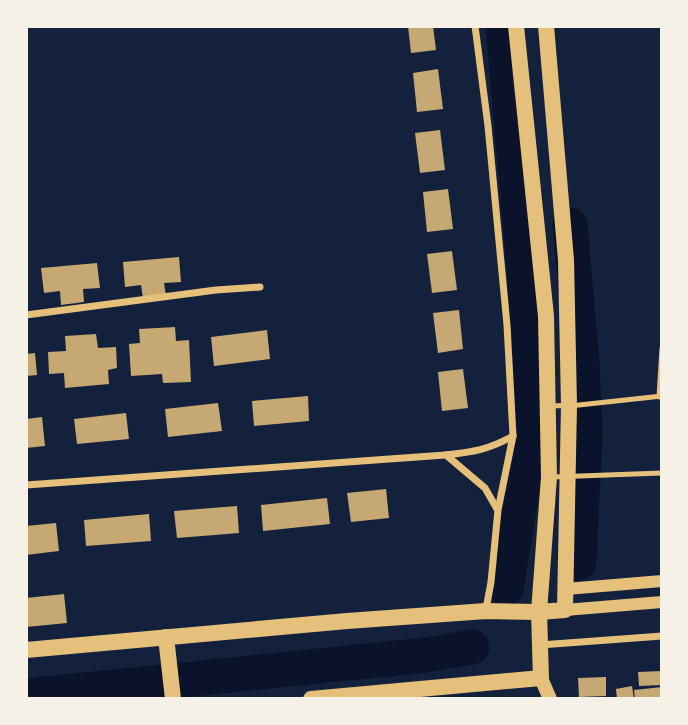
<svg xmlns="http://www.w3.org/2000/svg" width="688" height="725" viewBox="0 0 688 725" font-family="Ubuntu,sans-serif">
<rect width="100%" height="100%" fill="#14213d"/>
<g fill="none" stroke-linecap="round" stroke-linejoin="round">
<g stroke="#0b132b" stroke-width="35">
<polyline points="503,26 525,281 530,383 530,441 506,589"/>
<polyline points="570,225 582,362 585,433 579,563"/>
<polyline points="26,696 426,655 472,647"/>
</g>
</g>
<g fill="#c6a872">
<polygon points="408,26 433,26 436,50 411,53"/>
<polygon points="438,69 443,109 417,112 413,73"/>
<polygon points="440,130 445,170 420,173 415,133"/>
<polygon points="448,189 453,229 427,232 423,192"/>
<polygon points="452,251 457,290 432,293 427,254"/>
<polygon points="179,257 181,282 164,283 166,296 143,298 141,285 125,287 123,262"/>
<polygon points="97,263 100,288 83,289 84,302 61,305 60,291 44,293 41,268"/>
<polygon points="459,310 463,349 438,353 433,313"/>
<polygon points="175,327 176,341 189,340 191,382 163,383 162,374 131,376 129,344 140,343 139,329"/>
<polygon points="267,330 270,359 214,366 211,337"/>
<polygon points="96,334 98,348 116,347 117,368 108,370 109,384 65,388 64,373 49,374 48,352 66,351 65,336"/>
<polygon points="35,353 37,375 26,376 26,354"/>
<polygon points="463,369 468,408 442,411 438,372"/>
<polygon points="308,396 309,421 254,426 252,401"/>
<polygon points="218,403 222,431 168,437 165,409"/>
<polygon points="126,413 129,439 77,444 74,419"/>
<polygon points="42,417 45,446 26,448 26,419"/>
<polygon points="386,489 389,518 351,522 347,493"/>
<polygon points="327,498 330,524 263,531 261,505"/>
<polygon points="237,506 239,533 177,538 174,511"/>
<polygon points="149,514 151,541 86,546 84,520"/>
<polygon points="56,523 59,551 26,555 26,526"/>
<polygon points="64,594 67,623 26,627 26,598"/>
<polygon points="662,671 662,685 639,686 638,672"/>
<polygon points="606,677 606,696 579,697 578,678"/>
<polygon points="632,686 634,699 617,699 616,689"/>
<polygon points="662,687 662,699 635,699 634,690"/>
</g>
<g fill="none" stroke-linecap="round" stroke-linejoin="round">
<g stroke="#e5c07b" stroke-width="5">
<polyline points="659,397 662,348"/>
<polyline points="550,406 579,405 662,396"/>
<polyline points="552,477 662,473"/>
</g>
<g stroke="#e5c07b" stroke-width="7">
<polyline points="475,26 488,126 507,325 513,436 498,510 491,582 486,609"/>
<polyline points="26,315 216,290 260,287"/>
<polyline points="446,455 485,488 497,509"/>
<path d="M26 485 445 455C473 452 488 450 513 436"/>
<polyline points="540,645 662,636"/>
</g>
<g stroke="#e5c07b" stroke-width="12">
<polyline points="566,589 662,581"/>
<polyline points="565,610 662,602"/>
</g>
<polyline stroke="#e5c07b" stroke-width="14" points="541,678 550,699"/>
<g stroke="#e5c07b" stroke-width="16">
<polyline points="166,637 173,699"/>
<polyline points="26,650 347,621 486,611 539,612 565,610 569,405 566,260 546,26"/>
<polyline points="311,699 541,678 539,612 549,477 546,316 516,26"/>
</g>
</g>
<rect width="688" height="725" fill="none" stroke="#f6f1e7" stroke-width="56"/>
</svg>
